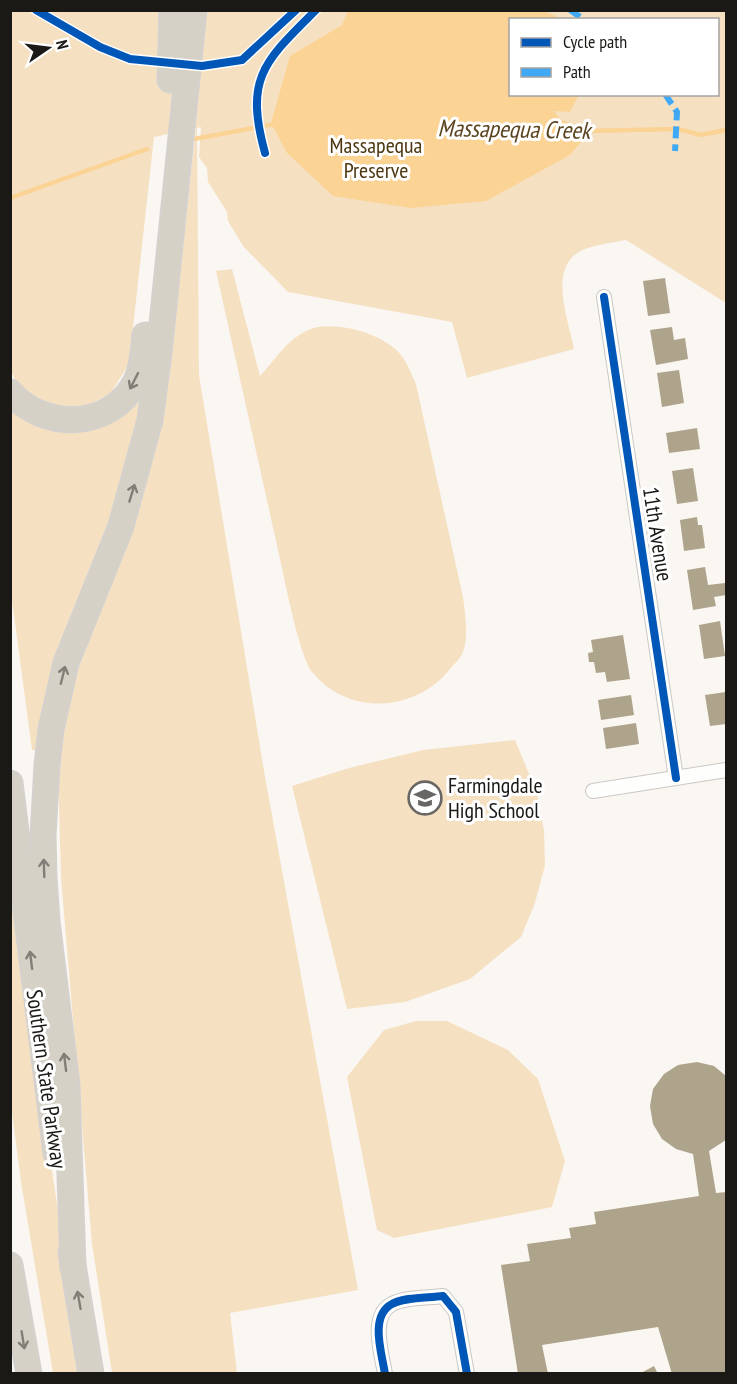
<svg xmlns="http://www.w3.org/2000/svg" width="737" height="1384" viewBox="0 0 737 1384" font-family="'PT Sans Narrow',sans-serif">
<rect width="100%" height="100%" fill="#faf6f2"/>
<g fill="#f5e1c2" fill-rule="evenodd">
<path d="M10 11H726V303L626 240C612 243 589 245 577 253 549 272 569 322 574 349L467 378 452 322 288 292 243 246 228 221 227 212 208 182 207 168 199 157 201 127 197 128 199 375 264 771 358 1290 230 1313 237 1373H112L92 1244 61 878 58 766 71 688 140 507 168 381 196 128 154 137 129 364 110 394 83 408 51 409 18 388 11 370ZM510 20H718V94H510Z"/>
<path d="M232 269 260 376C275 360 285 342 306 331 333 318 388 334 404 359 409 367 412 376 416 384L463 597C465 614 469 635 463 652 461 658 454 664 450 669 415 713 348 716 312 672 301 659 286 588 282 568 260 469 238 370 216 271Z"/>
<polygon points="150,371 127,476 39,751 32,750 11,593 10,407 43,427 82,429"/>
<polygon points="515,740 537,793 544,831 545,865 535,903 521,937 470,979 405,1002 347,1009 292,786 349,768 423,750"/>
<polygon points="10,842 47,1137 82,1373 53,1373 21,1182 10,1097"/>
<polygon points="416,1021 447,1021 508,1050 538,1079 565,1161 552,1207 394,1238 377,1230 347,1077 384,1030"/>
</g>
<polygon fill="#fbd394" points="348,11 542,10 558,17 560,19 510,20 510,94 602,95 579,95 570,112 554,111 560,119 590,131 570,155 486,201 411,208 333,196 287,153 271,123 290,56 342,25"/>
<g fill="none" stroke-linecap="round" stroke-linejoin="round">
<g stroke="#fbd394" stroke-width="4.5">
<polyline points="586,131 678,129 701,135 726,130"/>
<polyline points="194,139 275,124"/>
<polyline points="10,198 147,149"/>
</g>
</g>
<g fill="#aea38b">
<polygon points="665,278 670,313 648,316 643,281"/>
<polygon points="672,327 674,340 685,338 688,359 656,365 650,330"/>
<polygon points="679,370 684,403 662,407 657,373"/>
<polygon points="697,428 700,449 669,453 666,433"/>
<polygon points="693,468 698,501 677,504 672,471"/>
<polygon points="697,517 698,525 702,525 705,548 684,551 680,520"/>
<polygon points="705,567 708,585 725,583 726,595 714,597 716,606 693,610 687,570"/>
<polygon points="720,621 725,656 704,659 699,625"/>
<polygon points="623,635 630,679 607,682 605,672 596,673 594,662 589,662 588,653 593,652 591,640"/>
<polygon points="726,692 726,724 710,726 705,695"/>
<polygon points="631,695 634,715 601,720 598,700"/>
<polygon points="636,723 639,744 606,749 603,728"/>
<polygon points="697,1062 714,1066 726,1076 726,1140 709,1151 716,1193 726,1192 726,1374 672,1374 658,1327 542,1345 548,1374 518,1374 501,1265 530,1261 527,1244 571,1238 569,1228 596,1224 594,1212 699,1196 693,1154 676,1149 662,1139 653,1124 650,1106 653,1089 664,1074 678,1065"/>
<polygon points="654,1366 658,1374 639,1374"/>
</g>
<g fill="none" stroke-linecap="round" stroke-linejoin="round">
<defs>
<g id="street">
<polyline points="604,297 676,778"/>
<polyline points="593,791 726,770"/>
<path d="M385 1374C382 1354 369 1316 392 1304 404 1297 428 1298 443 1296L456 1312 467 1374"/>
</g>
<g id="highway">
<polyline points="170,80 172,10"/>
<path d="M10 392C44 431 111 430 136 381 143 367 143 351 145 335"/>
<polyline points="10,783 56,1153"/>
<polyline points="71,1253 91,1374"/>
<polyline points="10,1265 29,1374"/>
<polyline points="73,1267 67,1085 47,921 44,877 43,835 47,765 51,729 66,663 121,526 150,420 159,353 194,10"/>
</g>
</defs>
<use href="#street" stroke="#cbc8c4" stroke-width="16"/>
<use href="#highway" stroke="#d4d2d0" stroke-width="27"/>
<use href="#street" stroke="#fefefd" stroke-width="14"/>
<use href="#highway" stroke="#d6d1c7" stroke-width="24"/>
<g stroke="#3fa9f5" stroke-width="6" stroke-dasharray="12 6" stroke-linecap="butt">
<polyline points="570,10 585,20"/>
<polyline points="665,94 677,112 675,151"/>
</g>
<defs>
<g id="cycleway">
<polyline points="36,10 100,47 130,59 202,66 242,60 296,10"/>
<path d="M265 153C244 77 265 61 316 10"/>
<polyline points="604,297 676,778"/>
<path d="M385 1374C382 1354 369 1316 392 1304 404 1297 428 1298 443 1296L456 1312 467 1374"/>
</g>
</defs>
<use href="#cycleway" stroke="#fff" stroke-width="11"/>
<use href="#cycleway" stroke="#0057b8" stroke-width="8"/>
</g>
<defs><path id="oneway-shaft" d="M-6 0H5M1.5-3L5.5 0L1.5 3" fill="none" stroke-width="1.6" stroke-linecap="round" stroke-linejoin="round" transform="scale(1.5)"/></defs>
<g stroke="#827e77">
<use href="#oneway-shaft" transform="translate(134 381) rotate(117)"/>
<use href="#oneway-shaft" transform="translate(132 493) rotate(-73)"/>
<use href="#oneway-shaft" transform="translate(63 675) rotate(-76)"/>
<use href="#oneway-shaft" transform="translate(44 868) rotate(-92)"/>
<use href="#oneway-shaft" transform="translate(31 960) rotate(-97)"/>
<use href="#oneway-shaft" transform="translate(65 1062) rotate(-97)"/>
<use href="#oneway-shaft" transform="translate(79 1300) rotate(-100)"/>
<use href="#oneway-shaft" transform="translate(23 1340) rotate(81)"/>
</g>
<defs>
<symbol id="school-ring" viewBox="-11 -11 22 22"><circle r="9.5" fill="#fff" stroke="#696663" stroke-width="1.5"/><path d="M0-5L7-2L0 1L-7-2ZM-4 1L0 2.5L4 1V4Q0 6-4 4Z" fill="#696663"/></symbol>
</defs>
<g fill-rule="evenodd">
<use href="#school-ring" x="406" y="779" width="38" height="38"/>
</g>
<g text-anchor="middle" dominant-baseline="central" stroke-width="6" stroke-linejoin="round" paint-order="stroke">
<g font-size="22" fill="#4d3711" stroke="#fff">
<text x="376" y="145">Massapequa<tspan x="376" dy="25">Preserve</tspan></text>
</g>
<g font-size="22" fill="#1b1916" stroke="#fff">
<text transform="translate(658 534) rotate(81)">11th Avenue</text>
<text transform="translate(47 1079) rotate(82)">Southern State Parkway</text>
</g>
<g font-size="22" fill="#1b1916" stroke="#fff" text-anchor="start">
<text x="448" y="785">Farmingdale<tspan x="448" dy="25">High School</tspan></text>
</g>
<g font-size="24" font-style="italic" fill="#5b4520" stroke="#fff">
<text transform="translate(514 129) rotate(1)">Massapequa Creek</text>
</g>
</g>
<rect width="737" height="1384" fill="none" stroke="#1b1916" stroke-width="24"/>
<rect x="509" y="18" width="210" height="78" fill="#ffffff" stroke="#a4a3a2" stroke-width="1.5"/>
<rect x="521" y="38" width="30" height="9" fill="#0057b8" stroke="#a4a3a2" stroke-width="1.5"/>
<text x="563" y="48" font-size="18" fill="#1b1916">Cycle path</text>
<rect x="521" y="68" width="30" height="9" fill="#3fa9f5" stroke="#a4a3a2" stroke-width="1.5"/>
<text x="563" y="78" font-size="18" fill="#1b1916">Path</text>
<g transform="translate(48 48) rotate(76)" stroke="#ffffff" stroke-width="4.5" paint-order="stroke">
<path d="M0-4.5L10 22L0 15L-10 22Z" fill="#1b1916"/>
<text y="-9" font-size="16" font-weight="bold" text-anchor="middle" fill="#1b1916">N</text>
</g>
</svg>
